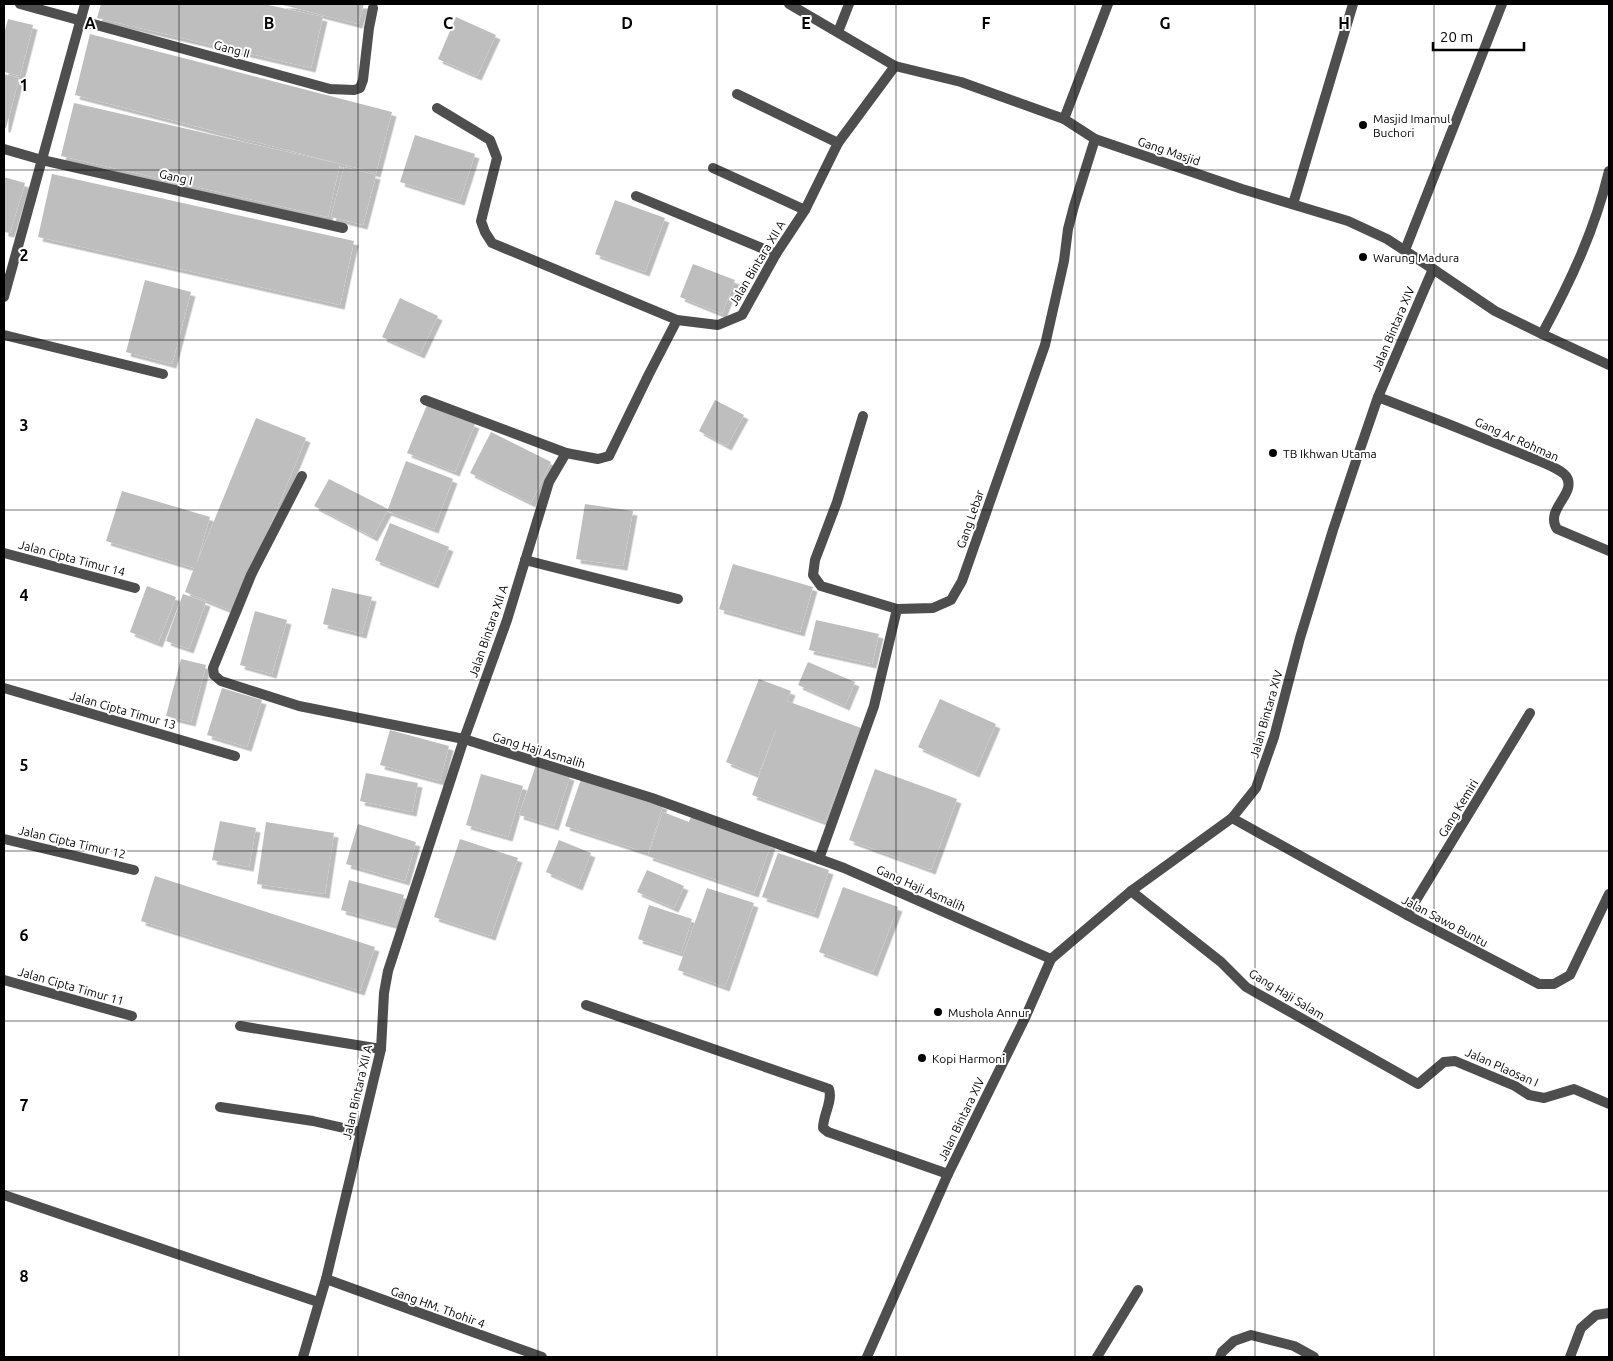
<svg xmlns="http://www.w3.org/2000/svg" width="1613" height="1361" viewBox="0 0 1613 1361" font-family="Ubuntu,sans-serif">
<defs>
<filter id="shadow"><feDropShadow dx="4.5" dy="4.5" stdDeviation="0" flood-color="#0004"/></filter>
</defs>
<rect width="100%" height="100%" fill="#fff"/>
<g fill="#bebebe" filter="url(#shadow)">
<polygon points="101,4 264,4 323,17 311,68 97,18"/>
<polygon points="279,4 364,4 358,24"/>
<polygon points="456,17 496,35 477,76 438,59"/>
<polygon points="8,19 33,25 20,76 4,72 4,34"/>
<polygon points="90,34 392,112 376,173 75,95"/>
<polygon points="4,74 19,78 6,128 4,128"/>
<polygon points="74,103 340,164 328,217 61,156"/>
<polygon points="415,135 475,154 460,201 400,182"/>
<polygon points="344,167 376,175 363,225 331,217"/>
<polygon points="52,174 354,241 340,305 38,237"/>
<polygon points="4,177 25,183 10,233 4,232"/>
<polygon points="615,200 665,218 645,272 595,254"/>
<polygon points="693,264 735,280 722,314 680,297"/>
<polygon points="145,280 191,292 172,364 126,352"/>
<polygon points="400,298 438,316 420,354 382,337"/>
<polygon points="715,400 744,415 727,446 699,431"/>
<polygon points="427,405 475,424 455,472 407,453"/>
<polygon points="256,418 306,438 235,612 185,592 194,568 106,541 122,491 210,517 196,565"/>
<polygon points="491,432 551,462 531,503 470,473"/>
<polygon points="406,461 453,479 434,529 387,511 373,537 314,506 329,479 388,509"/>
<polygon points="585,504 633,511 623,566 576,559"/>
<polygon points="390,523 449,547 434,584 375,560"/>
<polygon points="733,564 813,587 800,632 719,609"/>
<polygon points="147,586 176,597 158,643 130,632"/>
<polygon points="332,588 372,597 362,634 323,624"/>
<polygon points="183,594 206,602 189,649 166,641"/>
<polygon points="255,611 287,620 272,674 240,665"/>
<polygon points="816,620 879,634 872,664 809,650"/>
<polygon points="181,659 206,665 191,722 166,716"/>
<polygon points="808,662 855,682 845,706 798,685"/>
<polygon points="759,679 791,691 787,701 861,728 825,822 752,795 779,722 758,775 726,762"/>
<polygon points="222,688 262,700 247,747 207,735"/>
<polygon points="940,699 996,724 975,773 918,747"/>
<polygon points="390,730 449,746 440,781 380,765"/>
<polygon points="536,765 570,776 554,826 519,815"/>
<polygon points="875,769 957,799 931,870 849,840"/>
<polygon points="366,773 418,783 412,812 360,801"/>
<polygon points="481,774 523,786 508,837 466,825"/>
<polygon points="581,779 663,805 648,853 565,826"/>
<polygon points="663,812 689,822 691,817 771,844 754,893 648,856"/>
<polygon points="220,821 256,828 249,867 212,860"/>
<polygon points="266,822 334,833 325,894 257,884"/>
<polygon points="358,824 416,842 405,881 346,864"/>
<polygon points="460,839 518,858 491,936 434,917"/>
<polygon points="559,840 591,853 578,886 546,872"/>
<polygon points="778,853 829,870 814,914 762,897"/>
<polygon points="647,870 684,886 674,908 637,892"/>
<polygon points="155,876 375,947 360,991 141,921"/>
<polygon points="349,880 404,895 395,925 341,910"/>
<polygon points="843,887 898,907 873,972 819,952"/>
<polygon points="707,888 754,903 725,987 678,970"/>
<polygon points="649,905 692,919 681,953 638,939"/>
</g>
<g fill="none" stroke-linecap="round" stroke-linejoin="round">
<polyline stroke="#4e4e4e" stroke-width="10" points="1293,204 1353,4"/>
<g stroke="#4e4e4e" stroke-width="10">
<polyline points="20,4 330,89 354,90 360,88 363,80 369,28 373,8"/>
<polyline points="789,4 895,66 961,82 1064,119 1095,139 1242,189 1348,221 1387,239 1433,269"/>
<polyline points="838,32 849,4"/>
<polyline points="737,94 838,143"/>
<polyline points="437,108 490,140 497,158 481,221 485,232 492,243 677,320"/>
<polyline points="1064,119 1108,4"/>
<polyline points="4,149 42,160 343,228"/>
<polyline points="713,168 805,210"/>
<polyline points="636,196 776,254"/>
<polyline points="1405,250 1502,4"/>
<polyline points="4,297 85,4"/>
<polyline points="1542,334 1609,365"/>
<polyline points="4,335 163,374"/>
<path d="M1378 397C1426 415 1474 434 1522 454 1533 459 1559 467 1566 476 1578 493 1544 509 1557 529L1609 551"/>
<polyline points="425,400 566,453"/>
<polyline points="863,416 837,502 815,560 813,575 821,586 897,609"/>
<polyline points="302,476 251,575 213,668 214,675 221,681 299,706 464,739 652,798 844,868 1051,959"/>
<polyline points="4,553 135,588"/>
<polyline points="525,560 678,599"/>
<polyline points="4,688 235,756"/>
<polyline points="1232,818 1407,915 1539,984 1554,984 1570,975 1609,894"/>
<polyline points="4,839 134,870"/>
<polyline points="819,859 874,706 897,609 933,608 951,600 962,581 1045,345 1064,261 1068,229 1074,206 1095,139"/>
<polyline points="1131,891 1221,962 1246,987 1418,1084 1444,1062 1455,1061 1515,1086 1529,1095 1544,1098 1574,1089 1609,1104"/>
<polyline points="1407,915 1530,713"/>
<polyline points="4,980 132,1016"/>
<path d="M586 1005 829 1089C833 1101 823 1115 823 1128L828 1132 948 1174"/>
<polyline points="240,1026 381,1049"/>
<polyline points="220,1107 313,1121 361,1132"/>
<polyline points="4,1195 318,1302"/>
<polyline points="326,1279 542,1357"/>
<polyline points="303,1357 326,1279 381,1049 384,993 388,971 464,739 507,620 549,482 566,453 598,459 609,456 649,374 677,320 718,325 742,315 776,254 805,210 838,143 895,66"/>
<path d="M867 1357 948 1174 1025 1018 1051 959 1131 891 1232 818 1256 788 1274 737 1300 638 1333 530 1357 458 1378 397 1433 269 1495 311 1542 334C1571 281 1595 229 1609 171"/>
<polyline points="1097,1357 1138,1290"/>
<polyline points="1220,1357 1222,1352 1234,1341 1251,1335 1294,1346 1314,1357"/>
<polyline points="1570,1357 1581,1328 1596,1315 1609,1313"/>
</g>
</g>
<path fill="none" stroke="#000" stroke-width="1" stroke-opacity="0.55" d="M179 4V1357M358 4V1357M538 4V1357M717 4V1357M896 4V1357M1075 4V1357M1255 4V1357M1434 4V1357M4 170H1609M4 340H1609M4 510H1609M4 680H1609M4 851H1609M4 1021H1609M4 1191H1609"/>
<g fill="#000" stroke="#fff" stroke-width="2">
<circle cx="1363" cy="125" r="5"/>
<circle cx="1363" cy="257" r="5"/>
<circle cx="1273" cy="453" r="5"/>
<circle cx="938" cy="1012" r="5"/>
<circle cx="922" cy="1058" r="5"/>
</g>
<g text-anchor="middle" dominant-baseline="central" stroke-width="4" stroke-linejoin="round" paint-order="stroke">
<g font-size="12" fill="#000" stroke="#fff">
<text transform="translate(232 49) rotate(15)">Gang II</text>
<text transform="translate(1169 151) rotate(19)">Gang Masjid</text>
<text transform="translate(176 177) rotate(13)">Gang I</text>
<text transform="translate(757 263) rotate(-59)">Jalan Bintara XII A</text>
<text transform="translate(1393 329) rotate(-67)">Jalan Bintara XIV</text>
<text transform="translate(1517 439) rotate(24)">Gang Ar Rohman</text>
<text transform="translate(970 519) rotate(-71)">Gang Lebar</text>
<text transform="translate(72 558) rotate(15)">Jalan Cipta Timur 14</text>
<text transform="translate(488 631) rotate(-71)">Jalan Bintara XII A</text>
<text transform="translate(123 710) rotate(16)">Jalan Cipta Timur 13</text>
<text transform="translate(1266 714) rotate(-74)">Jalan Bintara XIV</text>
<text transform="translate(539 750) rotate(17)">Gang Haji Asmalih</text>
<text transform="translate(1458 808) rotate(-59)">Gang Kemiri</text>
<text transform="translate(72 842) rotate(13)">Jalan Cipta Timur 12</text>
<text transform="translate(921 888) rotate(24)">Gang Haji Asmalih</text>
<text transform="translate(1445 921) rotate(28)">Jalan Sawo Buntu</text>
<text transform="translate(71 986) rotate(16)">Jalan Cipta Timur 11</text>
<text transform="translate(1287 994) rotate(31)">Gang Haji Salam</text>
<text transform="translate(1502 1067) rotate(24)">Jalan Plaosan I</text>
<text transform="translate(357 1092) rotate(-77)">Jalan Bintara XII A</text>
<text transform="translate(961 1119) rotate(-64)">Jalan Bintara XIV</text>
<text transform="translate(438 1307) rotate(20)">Gang HM. Thohir 4</text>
</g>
<g font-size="12" fill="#000" stroke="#fff" text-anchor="start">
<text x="1373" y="118">Masjid Imamul<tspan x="1373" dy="14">Buchori</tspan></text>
<text x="1373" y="257">Warung Madura</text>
<text x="1283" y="453">TB Ikhwan Utama</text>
<text x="948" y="1012">Mushola Annur</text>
<text x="932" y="1058">Kopi Harmoni</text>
</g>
</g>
<g font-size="16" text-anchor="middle" font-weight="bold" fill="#000" stroke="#fff" stroke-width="4" stroke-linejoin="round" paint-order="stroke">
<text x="90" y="29">A</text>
<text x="269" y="29">B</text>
<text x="448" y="29">C</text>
<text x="627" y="29">D</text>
<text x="806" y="29">E</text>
<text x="986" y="29">F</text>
<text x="1165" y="29">G</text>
<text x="1344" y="29">H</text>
<text x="24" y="91">1</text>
<text x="24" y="261">2</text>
<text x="24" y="431">3</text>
<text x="24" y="601">4</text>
<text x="24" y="771">5</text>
<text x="24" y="941">6</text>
<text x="24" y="1111">7</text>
<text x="24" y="1282">8</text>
</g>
<rect width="1613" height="1361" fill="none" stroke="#000000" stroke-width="10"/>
<path d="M1433 42v8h91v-8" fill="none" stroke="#000000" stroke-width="2.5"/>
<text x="1440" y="42" font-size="15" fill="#000000" stroke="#ffffff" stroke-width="4" paint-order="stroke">20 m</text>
</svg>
